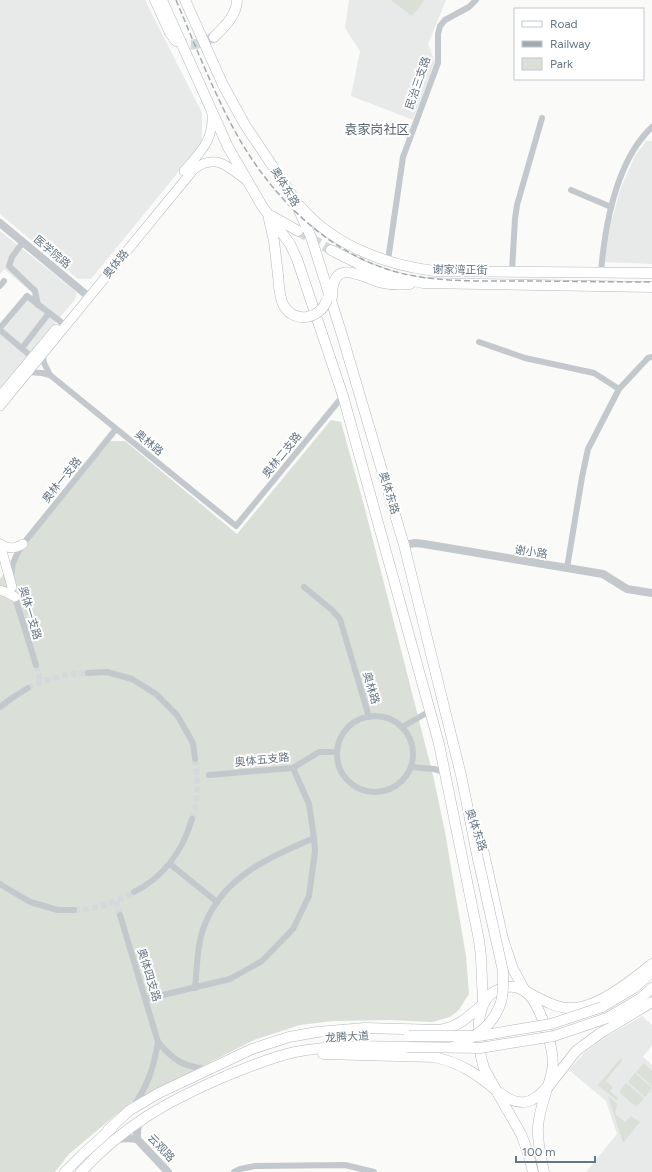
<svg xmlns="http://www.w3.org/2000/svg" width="652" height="1172" viewBox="0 0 652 1172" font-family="Figtree,'Noto Sans SC',sans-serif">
<rect width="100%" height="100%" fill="#fafaf8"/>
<g fill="#e8e9e9">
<polygon points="0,0 145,0 202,113 202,143 91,279 78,279 0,214"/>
<polygon points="349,0 446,0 428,44 435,62 413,120 351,96 360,51 345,28"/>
<polygon points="646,141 652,141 652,264 605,262 607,244 611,223 620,190 635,156"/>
<polygon points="0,231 76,292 76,298 0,389 0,334 33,293 4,269 0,274"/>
<polygon points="642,1016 652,1025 652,1045 643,1057 652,1065 652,1172 586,1172 617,1134 606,1101 569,1070 584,1053 599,1041"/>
</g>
<g fill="#dadfd7">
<polygon points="391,0 425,0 412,16"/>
<polygon points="331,420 341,422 365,509 433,775 445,832 466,956 469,994 459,1010 450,1017 432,1022 390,1020 333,1021 300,1025 254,1040 130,1103 69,1154 55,1172 0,1172 0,579 22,549 110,441 125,441 237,534"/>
<polygon points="621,1058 622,1061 602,1085 606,1081 613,1087 610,1091 618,1098 616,1100 598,1085"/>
<polygon points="644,1063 652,1071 652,1086 636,1072"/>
<polygon points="635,1073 652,1088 645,1097 628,1082"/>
<polygon points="626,1083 644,1098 636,1107 619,1092"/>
<polygon points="608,1096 617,1104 615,1114 625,1122 631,1116 640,1122 623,1143"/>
</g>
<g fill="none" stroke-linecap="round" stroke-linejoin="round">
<g stroke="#d5d9db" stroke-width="6" stroke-dasharray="6 3" stroke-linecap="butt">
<polyline points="36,665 41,682"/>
<path d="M28 688C46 679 67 673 88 673"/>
<path d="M192 819C199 799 198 779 195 759"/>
<polyline points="116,901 120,915"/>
<path d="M74 910C95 910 116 902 134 892"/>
</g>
<g stroke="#d5d9db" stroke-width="10" stroke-dasharray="10 5" stroke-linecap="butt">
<path d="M176 41C193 47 198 45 214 37"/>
<polyline points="298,231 331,250"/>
</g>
<defs>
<g id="secondary">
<path d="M184 171C200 152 214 141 212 113"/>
<polyline points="0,396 56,329"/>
<path d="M0 406 194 169C216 153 227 166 246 180"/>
<polyline points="0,544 12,587"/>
<path d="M0 544C9 549 14 549 23 544"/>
<polyline points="0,590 8,593 15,597"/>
</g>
<g id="primary">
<polyline points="155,0 170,33 176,41"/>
<polyline points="162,0 228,147 262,206 290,244 297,259 343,396 430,711 439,744 479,940 481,957 483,1004"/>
<polyline points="185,0 223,85 245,125 292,195 311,237 342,335 404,545 461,775 470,819 483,849 503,939 513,969 525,991"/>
<path d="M214 37C224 27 237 15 237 0"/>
<path d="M300 206C333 245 385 265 435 271L652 273"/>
<polyline points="272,216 298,231"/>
<polyline points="269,219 274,241 278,275"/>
<polyline points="331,250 363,266 391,276 423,283 652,287"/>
<path d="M332 297C332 258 358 275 379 282 389 285 400 285 410 284"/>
<path d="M500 1093C518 1107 532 1105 546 1088"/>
<path d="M533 1172C530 1159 526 1146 521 1134 513 1120 505 1106 497 1092 493 1084 488 1076 484 1068 477 1046 472 998 500 989 512 984 522 987 530 996 542 1011 556 1052 552 1071 548 1090 539 1108 538 1127 537 1142 541 1157 544 1172"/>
</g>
<g id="trunk">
<polyline points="470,819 476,850"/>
<path d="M525 991C539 998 553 1007 568 1008 596 1010 632 980 652 964"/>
<polyline points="602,1007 634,988 652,972"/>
<polyline points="607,1018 641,998 652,988"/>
<path d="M323 1054 434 1057C461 1063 477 1074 497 1091"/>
<polyline points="548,1087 576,1051 599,1034 652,1002"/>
<path d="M108 1130 130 1110 159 1093 252 1049 289 1037 317 1032 365 1028 440 1030C460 1026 468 1017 483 1004"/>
<polyline points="65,1172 83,1154 112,1128"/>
<path d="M81 1172C124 1125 168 1101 226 1076 249 1067 271 1057 295 1052 332 1045 370 1046 407 1047"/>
</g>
</defs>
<use href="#secondary" stroke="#b3babf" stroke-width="10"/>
<use href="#primary" stroke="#b5babe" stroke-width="11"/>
<use href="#trunk" stroke="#b4b9bd" stroke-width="11"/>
<g stroke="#c3c8cc" stroke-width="6">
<polyline points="571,190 611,207"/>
<polyline points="23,242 12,257 9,266 35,291 38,305"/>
<polyline points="388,260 403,157 438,63 438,34 440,26 445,20 469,7 476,0"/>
<polyline points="512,271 515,219 517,205 542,118"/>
<path d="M601 272C605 225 616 161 652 127"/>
<polyline points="0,286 4,281"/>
<polyline points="0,328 27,296 61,322"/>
<polyline points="0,330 32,357"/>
<polyline points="479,342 525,358 594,373 619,389"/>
<polyline points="22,348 49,313"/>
<polyline points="43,355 44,363 50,375 236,526 343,396"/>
<polyline points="28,372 42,373 50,375"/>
<polyline points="567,568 582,477 588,449 619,389 648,358 652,357"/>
<path d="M11 577C11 565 16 554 23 544L116 429"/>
<polyline points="304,587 332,610 340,619 369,717"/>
<polyline points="14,594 36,665"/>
<polyline points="88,673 107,672 132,679 156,694 177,715 193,743 195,759"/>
<polyline points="0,707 12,698 28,688"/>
<circle cx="375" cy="754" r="38"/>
<polyline points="402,727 430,711"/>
<polyline points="411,767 434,769 445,772"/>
<polyline points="209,775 293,768 319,752 337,752"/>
<polyline points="170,864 217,902"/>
<polyline points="0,884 30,902 58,910 74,910"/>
<path d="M134 892C164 877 183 850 192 819"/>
<polyline points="120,915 158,1042"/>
<path d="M195 988C197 968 197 943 205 924 224 876 270 857 314 838"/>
<polyline points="146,999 230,979 262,961 293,929 309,896 315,851 314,838 309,804 293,768"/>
<path d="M134 1105C148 1086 154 1066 158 1042 173 1060 182 1066 206 1069"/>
<polyline points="234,1172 240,1169 255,1166 345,1165 374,1172"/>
</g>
<g stroke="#c3c8cc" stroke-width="8">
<polyline points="0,223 89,297"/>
<polyline points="404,545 415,543 424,544 603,574 627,589 652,593"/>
<polyline points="116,1139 128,1138 137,1139 137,1131 139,1120"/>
<polyline points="137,1139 168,1172"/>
</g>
<use href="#secondary" stroke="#fff" stroke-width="9"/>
<use href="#primary" stroke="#fff" stroke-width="10"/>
<use href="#trunk" stroke="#fff" stroke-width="10"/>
<path stroke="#a2aab0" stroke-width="1.5" stroke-dasharray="6 3" stroke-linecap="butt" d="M176 0C193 40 209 81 229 120 264 189 323 253 400 273 437 282 475 281 512 281 559 281 605 282 652 282"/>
<defs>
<path id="primary-bridge" d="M278 275C279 285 279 298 284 306 295 324 320 319 327 300"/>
<g id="trunk-bridge">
<polyline points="409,1036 479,1036 551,1024 602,1007"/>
<polyline points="407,1047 480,1048 554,1036 607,1018"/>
<path d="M453 1047C473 1039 494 1025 501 1002 504 992 503 981 503 971L476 850"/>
</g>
</defs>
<use href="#primary-bridge" stroke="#b5babe" stroke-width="11" stroke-linecap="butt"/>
<use href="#trunk-bridge" stroke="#b4b9bd" stroke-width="11" stroke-linecap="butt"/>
<use href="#primary-bridge" stroke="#fff" stroke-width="10"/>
<use href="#trunk-bridge" stroke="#fff" stroke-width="10"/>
</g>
<g text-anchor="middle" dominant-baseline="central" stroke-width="4" stroke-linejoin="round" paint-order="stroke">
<g font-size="11" fill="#657683" stroke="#fff">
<text transform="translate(418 83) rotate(-71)">民治三支路</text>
<text transform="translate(285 187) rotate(59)">奥体东路</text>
<text transform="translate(52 252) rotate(40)">医学院路</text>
<text transform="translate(116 264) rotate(-51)">奥体路</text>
<text transform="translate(460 270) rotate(1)">谢家湾正街</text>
<text transform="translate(149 443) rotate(39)">奥林路</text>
<text transform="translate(282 455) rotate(-51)">奥林二支路</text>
<text transform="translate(62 480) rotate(-51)">奥林一支路</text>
<text transform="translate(389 493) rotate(73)">奥体东路</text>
<text transform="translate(531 552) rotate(9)">谢小路</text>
<text transform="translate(30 613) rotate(74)">奥体一支路</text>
<text transform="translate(371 688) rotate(74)">奥林路</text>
<text transform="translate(262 760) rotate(-6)">奥体五支路</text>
<text transform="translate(476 830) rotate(71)">奥体东路</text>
<text transform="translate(149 975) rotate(73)">奥体四支路</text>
<text transform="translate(347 1037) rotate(-3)">龙腾大道</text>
<text transform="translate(161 1148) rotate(46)">云观路</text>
</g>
<g font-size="13" fill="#57646e" stroke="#fff">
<text x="377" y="129">袁家岗社区</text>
</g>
</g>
<rect x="514" y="8" width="130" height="72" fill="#ffffff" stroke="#c1c8cd"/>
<rect x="522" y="21" width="20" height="6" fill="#ffffff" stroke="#c1c8cd"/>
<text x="550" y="28" font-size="12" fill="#657683">Road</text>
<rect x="522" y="41" width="20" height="6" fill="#a2aab0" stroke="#c1c8cd"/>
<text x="550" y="48" font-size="12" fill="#657683">Railway</text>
<rect x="522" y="58" width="20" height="12" fill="#dadfd7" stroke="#c1c8cd"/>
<text x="550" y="68" font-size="12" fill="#657683">Park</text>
<path d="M516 1156v6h79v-6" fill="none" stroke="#657683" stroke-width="2"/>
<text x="522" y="1156" font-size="12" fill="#657683" stroke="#ffffff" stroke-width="3" paint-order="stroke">100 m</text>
</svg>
